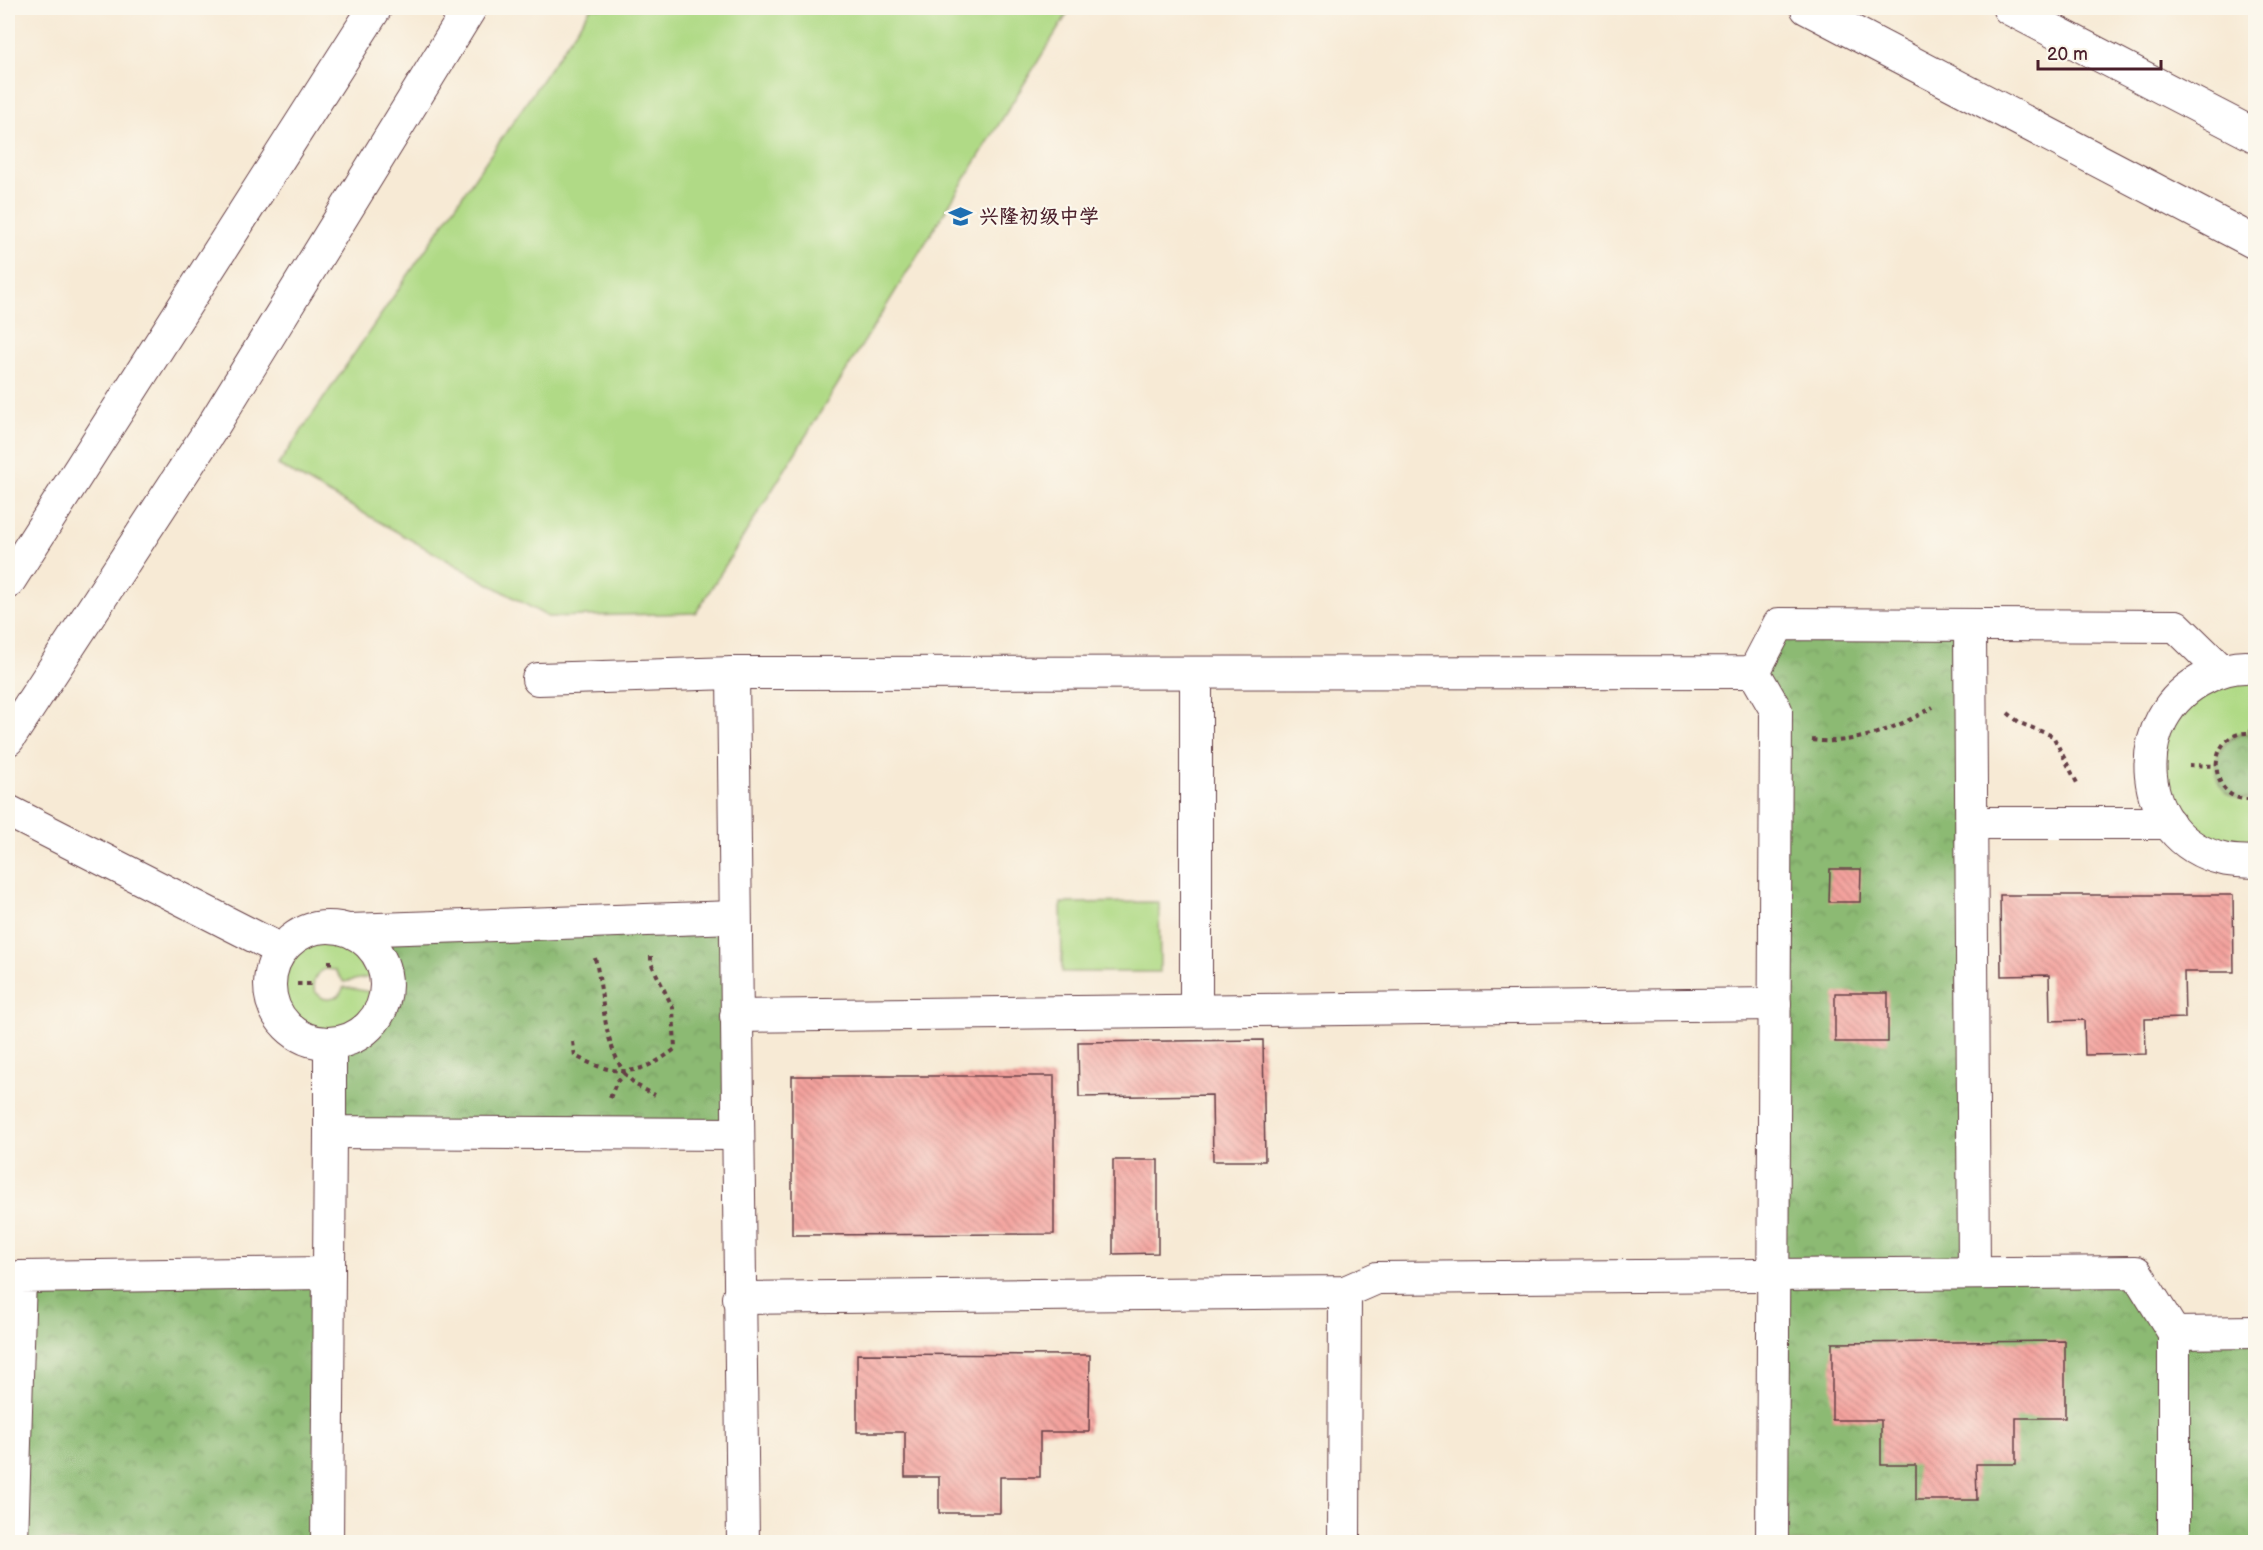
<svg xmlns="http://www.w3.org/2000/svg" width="2263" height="1550" viewBox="0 0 2263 1550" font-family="'Balsamiq Sans','LXGW WenKai TC',sans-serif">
<defs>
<pattern id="forest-crowns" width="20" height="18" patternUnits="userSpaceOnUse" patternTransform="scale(1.5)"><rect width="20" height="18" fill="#8cba73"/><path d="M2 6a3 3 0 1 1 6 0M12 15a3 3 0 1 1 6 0" fill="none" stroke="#74975f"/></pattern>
<pattern id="building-back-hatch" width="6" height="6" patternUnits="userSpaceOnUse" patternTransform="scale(1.5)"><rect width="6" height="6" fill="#f4a39e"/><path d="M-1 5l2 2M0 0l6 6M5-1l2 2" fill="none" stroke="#c88481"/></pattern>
</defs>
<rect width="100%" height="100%" fill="#fbf7ec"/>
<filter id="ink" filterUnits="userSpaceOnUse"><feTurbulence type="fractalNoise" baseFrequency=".0167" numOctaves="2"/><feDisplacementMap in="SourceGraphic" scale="12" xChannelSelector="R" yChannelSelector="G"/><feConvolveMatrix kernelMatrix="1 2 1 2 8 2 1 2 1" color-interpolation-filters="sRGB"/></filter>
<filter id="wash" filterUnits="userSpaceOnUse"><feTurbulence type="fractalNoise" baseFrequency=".008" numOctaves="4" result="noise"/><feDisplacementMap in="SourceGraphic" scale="24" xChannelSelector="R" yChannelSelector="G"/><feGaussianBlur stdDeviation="1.35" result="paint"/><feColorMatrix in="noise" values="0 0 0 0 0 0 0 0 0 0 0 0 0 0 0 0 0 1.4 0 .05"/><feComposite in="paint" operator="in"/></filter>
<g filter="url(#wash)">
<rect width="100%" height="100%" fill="#f7ead5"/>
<g fill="#b0da86" stroke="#7d7c58" stroke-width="1.5">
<polygon points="591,8 1071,8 696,613 548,617 278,465"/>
<path d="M2255 668V734C2223 728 2208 761 2222 786L2250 800 2255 798V862L2169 823 2154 734 2169 706Z"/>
<polygon points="1159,902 1160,972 1062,972 1061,903"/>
<path d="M330 926C362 933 375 943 386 974L344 982 335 970 325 969C310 976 309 992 325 999L339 996 344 987 386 995C378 1017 366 1036 341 1041 264 1057 234 940 330 926Z"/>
</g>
<g fill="url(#forest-crowns)" stroke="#6b6c4f" stroke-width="1.5">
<polygon points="1779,624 1970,627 1974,1273 2136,1272 2174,1333 2255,1332 2255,1542 1772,1542 1776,710 1754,672"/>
<path d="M2240 734H2255V798C2215 807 2198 754 2240 734Z"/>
<path d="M735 917 737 1134 330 1132V1044C387 1032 403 984 366 940Z"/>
<polygon points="329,1273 327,1542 12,1542 20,1277"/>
</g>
<g id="blocks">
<g fill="url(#building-back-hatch)">
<polygon points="1830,869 1861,869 1860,902 1829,902"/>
<polygon points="2000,895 2233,895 2234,972 2184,972 2185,1018 2145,1019 2146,1054 2085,1055 2084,1020 2050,1021 2049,975 2001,976"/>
<rect x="1835" y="993" width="53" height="49"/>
<polygon points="1263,1040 1265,1161 1213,1161 1212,1095 1079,1097 1078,1042"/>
<polygon points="792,1076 1054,1076 1054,1234 792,1235"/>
<polygon points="1113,1160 1158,1160 1158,1253 1113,1254"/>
<polygon points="2065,1341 2065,1418 2016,1418 2016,1464 1976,1464 1977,1500 1916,1500 1916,1465 1881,1465 1881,1420 1832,1420 1832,1343"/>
<polygon points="857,1354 1090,1355 1089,1432 1040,1432 1040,1477 1000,1477 1000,1513 939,1513 939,1477 905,1477 905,1432 857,1432"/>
</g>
</g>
</g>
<g filter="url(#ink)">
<use href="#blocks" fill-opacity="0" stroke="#643d44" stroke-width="1.5"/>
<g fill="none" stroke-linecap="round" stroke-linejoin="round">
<defs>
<g id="minor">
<polyline points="1970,627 1974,1273"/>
<path d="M2256 668C2239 665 2221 670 2207 677 2124 716 2135 839 2223 859 2233 862 2245 861 2256 862"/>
<polyline points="1754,672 1776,710 1772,1542"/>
<polyline points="733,673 743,1542"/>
<polyline points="1196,673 1196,1010"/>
<polyline points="538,679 733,673 1754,672 1779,624 2176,626 2221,670"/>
<polyline points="8,811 281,950"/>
<polyline points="1972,823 2169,823"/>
<circle cx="328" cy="985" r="58"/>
<polyline points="349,930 735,917"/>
<polyline points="736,1016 1775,1004"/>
<polyline points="330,1044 330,1132 737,1134"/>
<polyline points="738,1298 1345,1292 1377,1278 2136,1272 2174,1333 2256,1332"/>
<polyline points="12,1542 20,1277 329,1273"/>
<polyline points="327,1542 330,1132"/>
<polyline points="1344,1542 1345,1292"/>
<polyline points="2174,1542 2174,1333"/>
</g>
<g id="tertiary">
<polyline points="1807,8 2256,243"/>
<polyline points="2009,8 2256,136"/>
<polyline points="8,582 375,8"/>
<polyline points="8,739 213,426 470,8"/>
</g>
</defs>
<use href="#minor" stroke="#643d44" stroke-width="34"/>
<use href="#tertiary" stroke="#643d44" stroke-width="35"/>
<g stroke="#643d44" stroke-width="4" stroke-dasharray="4.5 4.5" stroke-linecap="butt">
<polyline points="2008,713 2020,723 2053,736 2078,785"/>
<polyline points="2251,733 2251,704"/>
<path d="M2256 734C2203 723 2204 809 2256 798"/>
<path d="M1812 740C1853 746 1898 728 1933 707"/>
<polyline points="2189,765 2215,766"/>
<polyline points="2250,800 2250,825"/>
<path d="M595 958C606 1003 600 1031 624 1073L616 1083 610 1098"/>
<polyline points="330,960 330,969"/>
<polyline points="297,984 313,984"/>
<path d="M573 1042 575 1056C615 1076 637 1078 675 1049L673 1008 651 963V956"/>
<polyline points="624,1073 636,1085 655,1095"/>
</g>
<use href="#minor" stroke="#fff" stroke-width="32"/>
<use href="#tertiary" stroke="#fff" stroke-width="33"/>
</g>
</g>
<defs>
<symbol id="school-bare" viewBox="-9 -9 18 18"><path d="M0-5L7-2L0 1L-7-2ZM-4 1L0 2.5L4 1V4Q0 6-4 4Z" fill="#1f6fb2" stroke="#fbf7ec" stroke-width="2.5" paint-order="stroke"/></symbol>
</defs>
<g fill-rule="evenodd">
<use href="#school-bare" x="944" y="200" width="33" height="33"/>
</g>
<g text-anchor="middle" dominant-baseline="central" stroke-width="4.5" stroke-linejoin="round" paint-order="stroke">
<g font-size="20" font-weight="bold" fill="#4a1f2b" stroke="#fbf7ec" text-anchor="start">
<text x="979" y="217">兴隆初级中学</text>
</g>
</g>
<rect width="2263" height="1550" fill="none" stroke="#fbf7ec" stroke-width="30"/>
<path d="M2038 60v9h123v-9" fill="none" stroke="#4a1f2b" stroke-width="3"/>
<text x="2047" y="60" font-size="18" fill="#4a1f2b" stroke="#fbf7ec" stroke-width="4.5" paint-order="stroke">20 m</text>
</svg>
